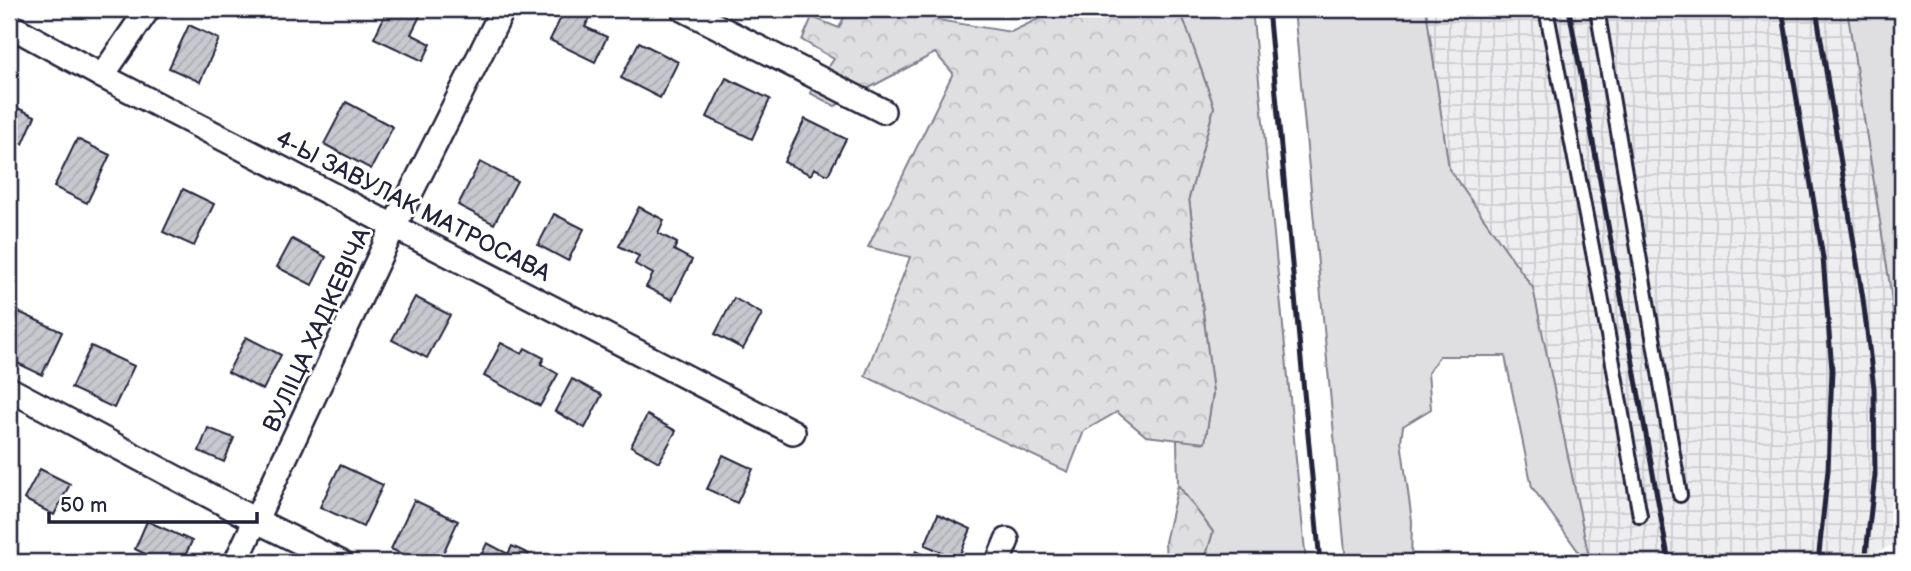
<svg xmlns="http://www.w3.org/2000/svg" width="1911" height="571" viewBox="0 0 1911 571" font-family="'Balsamiq Sans',sans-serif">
<defs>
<pattern id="industrial-grid" width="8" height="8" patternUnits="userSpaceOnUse" patternTransform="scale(1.75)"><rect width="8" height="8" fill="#eeeef1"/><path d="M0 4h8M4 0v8" fill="none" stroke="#ccccd0"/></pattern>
<pattern id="forest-crowns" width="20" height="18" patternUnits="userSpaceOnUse" patternTransform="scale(1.75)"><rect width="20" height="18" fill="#dfdfe2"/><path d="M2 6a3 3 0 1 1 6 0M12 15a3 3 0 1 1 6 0" fill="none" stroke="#bfbfc3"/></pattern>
<pattern id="building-hatch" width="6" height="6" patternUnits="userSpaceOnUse" patternTransform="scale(1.75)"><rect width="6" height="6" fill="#c8c8cf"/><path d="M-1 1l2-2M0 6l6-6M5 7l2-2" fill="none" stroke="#acacb3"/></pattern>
</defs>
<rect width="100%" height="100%" fill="#fff"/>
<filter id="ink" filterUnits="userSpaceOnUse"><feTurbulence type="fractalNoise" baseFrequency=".0143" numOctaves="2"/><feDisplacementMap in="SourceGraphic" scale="14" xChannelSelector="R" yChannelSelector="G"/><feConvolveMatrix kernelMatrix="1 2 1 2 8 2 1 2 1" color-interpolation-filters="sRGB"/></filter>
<g filter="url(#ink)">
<polygon fill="url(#industrial-grid)" points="1426,9 1847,9 1890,286 1901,384 1902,512 1895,544 1856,562 1590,562 1533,288 1449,169"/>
<g fill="#dfdfe2" stroke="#80808e" stroke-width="2">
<polygon points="1180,9 1252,9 1306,562 1204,562 1213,532 1178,485 1177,439 1205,442 1213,393 1189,198 1214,107"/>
<polygon points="1294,9 1426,9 1449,169 1533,288 1590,562 1586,562 1532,487 1505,356 1439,356 1428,373 1431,409 1403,426 1401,441 1412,521 1411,562 1346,562"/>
<polygon points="1847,9 1902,9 1902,25 1897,40 1902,59 1902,431 1901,384 1890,286"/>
</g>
<g fill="url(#forest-crowns)" stroke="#80808e" stroke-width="2">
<polygon points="848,9 939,9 937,20 1011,32 1053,12 1054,9 1180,9 1214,107 1189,198 1213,393 1205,443 1146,436 1117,412 1084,431 1068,472 865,376 910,257 868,247 953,73 935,53 835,106 810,93 834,59 802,40 812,17 839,28"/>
<polygon points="1178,485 1213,532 1204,562 1166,562 1165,542"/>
</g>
<g fill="url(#building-hatch)" stroke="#22223b" stroke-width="2">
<polygon points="388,9 404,9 420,16 411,34 431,44 423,61 374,38"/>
<polygon points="565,9 594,9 585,27 607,37 595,62 550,40"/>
<polygon points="189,25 219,39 200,82 169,68"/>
<polygon points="639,42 678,62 660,98 621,78"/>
<polygon points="726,78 770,99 752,139 707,117"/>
<polygon points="346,102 393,127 371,169 324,144"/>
<polygon points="9,104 35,116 23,144 9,138"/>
<polygon points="805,119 846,139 828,175 814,168 811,175 784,162"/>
<polygon points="77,139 110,155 87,203 54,187"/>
<polygon points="480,162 517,181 494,224 458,205"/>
<polygon points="183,189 214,204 194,246 163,232"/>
<polygon points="639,207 664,220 658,233 677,243 674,250 692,260 672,300 646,287 653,274 635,264 639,256 619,246"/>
<polygon points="554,214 584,229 568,261 538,245"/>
<polygon points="292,239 326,257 312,285 277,267"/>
<polygon points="415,297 450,315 427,358 392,340"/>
<polygon points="734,298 762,314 743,349 715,334"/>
<polygon points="19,312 62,332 42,375 9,359 9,335"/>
<polygon points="246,337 281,355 263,390 228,372"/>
<polygon points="501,343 522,354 525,348 544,358 541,364 558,374 540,406 484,376"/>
<polygon points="91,346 134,366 114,408 71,388"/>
<polygon points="572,379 602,395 585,428 555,411"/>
<polygon points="647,415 676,431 659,462 631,446"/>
<polygon points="208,428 234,438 224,462 199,451"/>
<polygon points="723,455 753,469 737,503 707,489"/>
<polygon points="340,465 383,485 363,527 320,507"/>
<polygon points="40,469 70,484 54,515 24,499"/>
<polygon points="414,500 458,521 439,562 419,562 391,549"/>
<polygon points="938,514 971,529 958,559 925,545"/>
<polygon points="147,521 192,541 182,562 148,562 151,557 135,549"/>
<polygon points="487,543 508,554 512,546 529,554 525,562 478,562"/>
<polygon points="916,551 939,562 911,562"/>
</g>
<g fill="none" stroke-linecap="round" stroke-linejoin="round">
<defs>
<g id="service">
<polyline points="1546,9 1597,273 1640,516"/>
<polyline points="1597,9 1680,495"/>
</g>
<g id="minor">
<polyline points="683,9 883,111"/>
<polyline points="9,25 102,76 793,432"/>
<polyline points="102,76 148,9"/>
<polyline points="9,389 257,521 340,562"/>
<polyline points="236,562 394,226 503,9"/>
<polyline points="998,562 1007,540"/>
</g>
</defs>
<use href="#service" stroke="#22223b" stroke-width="18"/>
<use href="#minor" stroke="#22223b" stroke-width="28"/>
<use href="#service" stroke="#fff" stroke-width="12"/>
<use href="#minor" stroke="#fff" stroke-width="23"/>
<g stroke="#22223b" stroke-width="5">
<polyline points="1268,9 1320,562"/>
<polyline points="1569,9 1669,562"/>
<polyline points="1782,9 1823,258 1832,370 1828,470 1818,562"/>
<polyline points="1816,9 1863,299 1874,388 1875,475 1865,562"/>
</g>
</g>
</g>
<g text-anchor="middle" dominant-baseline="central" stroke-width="6" stroke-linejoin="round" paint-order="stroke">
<g font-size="24" fill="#22223b" stroke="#fff">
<text transform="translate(413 206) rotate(27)">4-Ы ЗАВУЛАК МАТРОСАВА</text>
<text transform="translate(317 330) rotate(-65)">ВУЛІЦА ХАДКЕВІЧА</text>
</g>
</g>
<rect width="1911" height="571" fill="none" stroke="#fff" stroke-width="35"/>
<rect x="18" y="18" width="1876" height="536" fill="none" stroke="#22223b" stroke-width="2.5" filter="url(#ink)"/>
<path d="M49 512v10h208v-10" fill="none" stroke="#22223b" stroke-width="3.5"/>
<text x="60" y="512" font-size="21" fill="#22223b" stroke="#ffffff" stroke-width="5" paint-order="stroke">50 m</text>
</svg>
